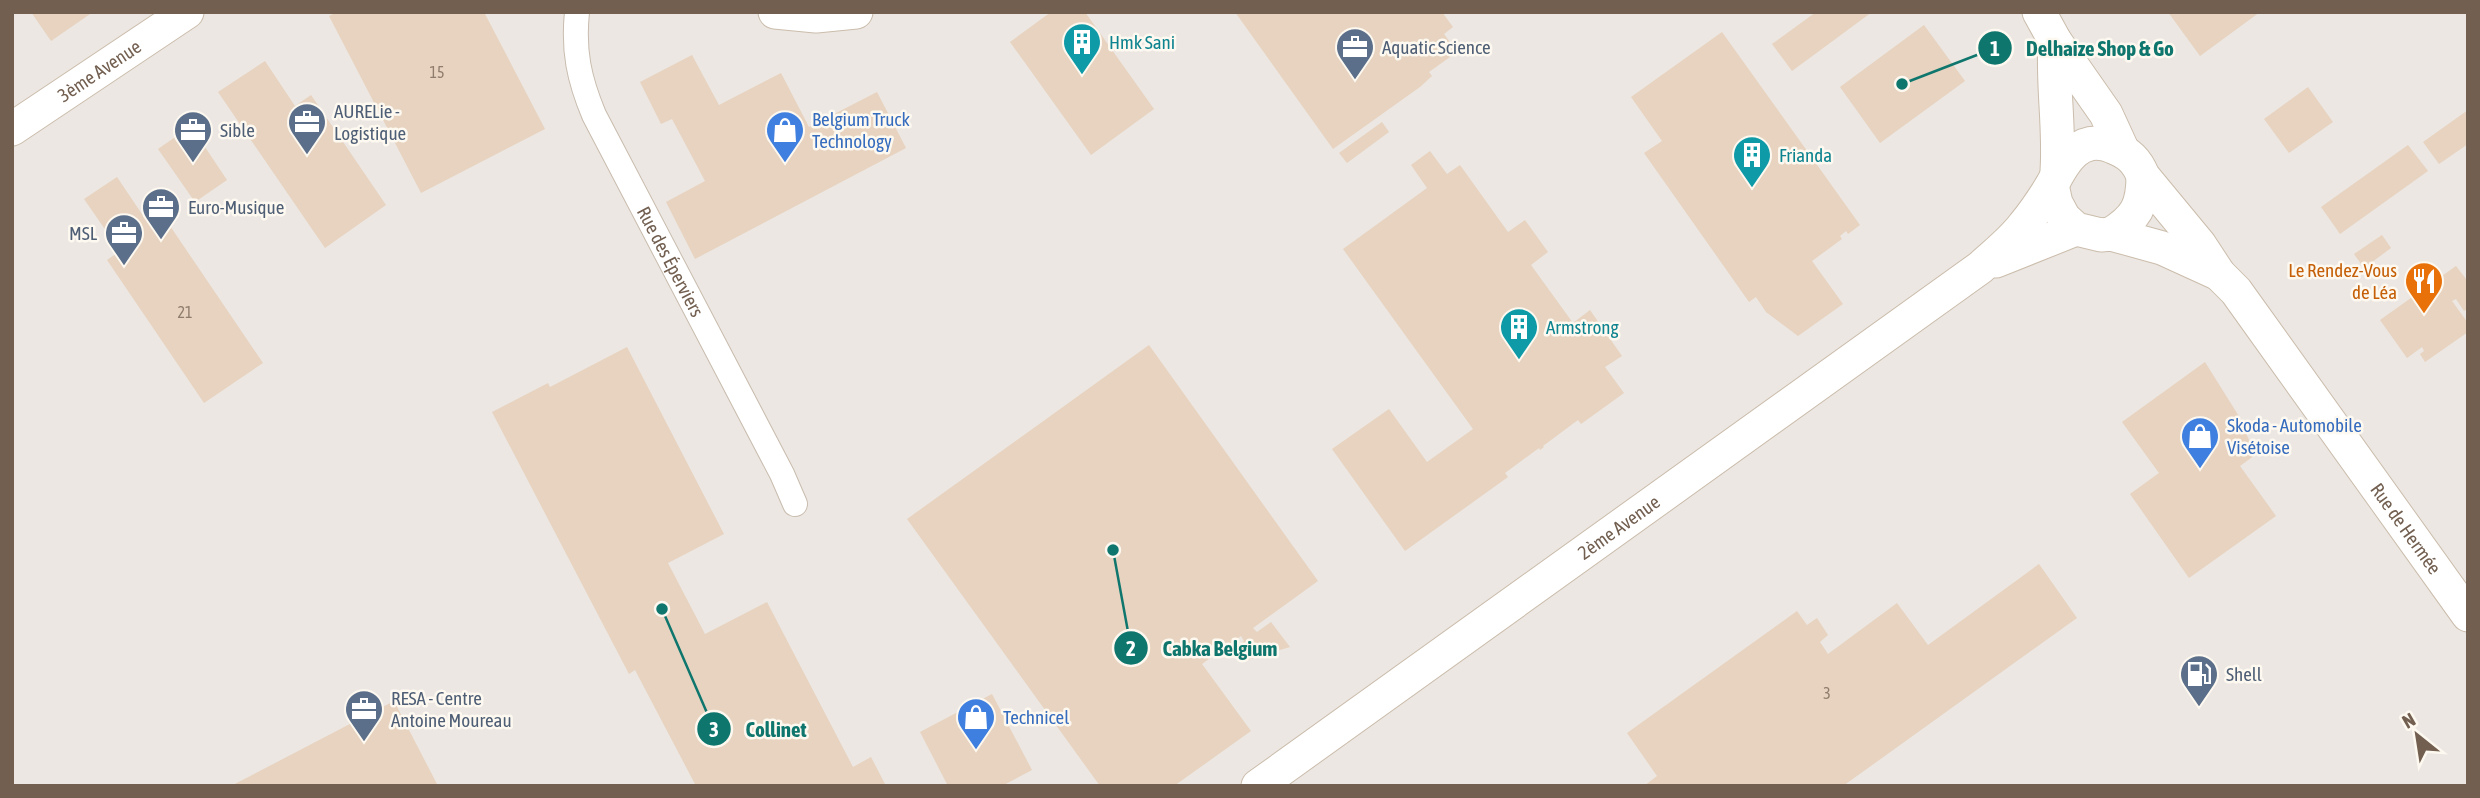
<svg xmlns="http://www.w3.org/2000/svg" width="2480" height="798" viewBox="0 0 2480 798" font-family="'Asap Condensed',sans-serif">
<rect width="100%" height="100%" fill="#faf5e9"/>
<rect fill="#ece7e2" x="12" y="12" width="2456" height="774"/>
<g fill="#e7d3bf">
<polygon points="31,12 93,12 51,41"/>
<polygon points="337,12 484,12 545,129 421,193 329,16"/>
<polygon points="1051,12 1085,12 1154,109 1091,155 1010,42"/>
<polygon points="1235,12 1442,12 1453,27 1444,34 1457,52 1429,72 1432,76 1420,87 1333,149"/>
<polygon points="1816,12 1872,12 1792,71 1772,44"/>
<polygon points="2168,12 2260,12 2200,56"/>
<polygon points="1924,25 1965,81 1880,143 1840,87"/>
<polygon points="1722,32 1860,225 1848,234 1846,231 1840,236 1842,239 1812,261 1843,304 1798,336 1766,312 1756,297 1749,302 1644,153 1662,141 1631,97"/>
<polygon points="692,55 719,105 781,73 809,127 877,92 906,148 695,259 666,202 705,181 672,119 661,124 640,82"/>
<polygon points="265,61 295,106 311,95 386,205 325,248 218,92"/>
<polygon points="2308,87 2333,122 2289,153 2264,119"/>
<polygon points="2468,110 2468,144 2439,164 2423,142"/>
<polygon points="1382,122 1389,132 1347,163 1339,153"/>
<polygon points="191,126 227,180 195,202 158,149"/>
<polygon points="2408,145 2428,171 2340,234 2321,207"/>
<polygon points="1430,151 1447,174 1460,165 1508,232 1525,220 1548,252 1531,265 1573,323 1590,310 1622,356 1605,367 1624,393 1581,424 1578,420 1543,446 1544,447 1540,450 1539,448 1505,473 1508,477 1405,551 1332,449 1389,409 1427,462 1473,429 1343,249 1427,188 1411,165"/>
<polygon points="117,177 152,229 166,220 263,363 204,403 107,260 120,251 84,199"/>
<polygon points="2382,235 2391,248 2364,268 2354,254"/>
<polygon points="2456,266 2466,279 2468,278 2468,308 2464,311 2456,299 2452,301 2468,323 2468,332 2425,362 2420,354 2424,351 2422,347 2407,358 2380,320"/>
<polygon points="1149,345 1318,581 1253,628 1257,632 1271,622 1290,647 1241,662 1232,649 1244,641 1241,636 1202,664 1251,731 1174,786 1100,786 907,519"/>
<polygon points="627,347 724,534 668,563 705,634 767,602 853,767 871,757 886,786 696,786 635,670 629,674 492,412 548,383 550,387"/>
<polygon points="2205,362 2240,418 2255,455 2240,466 2276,516 2189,578 2130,494 2159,473 2122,422"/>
<polygon points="2039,564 2077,618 1843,786 1644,786 1657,776 1627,733 1797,611 1807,625 1817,618 1828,635 1820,642 1828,654 1897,603 1928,645"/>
<polygon points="992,694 1032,770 1002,786 948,786 920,732"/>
<polygon points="394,701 438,786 231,786"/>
</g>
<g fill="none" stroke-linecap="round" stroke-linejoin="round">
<defs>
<g id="street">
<path id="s1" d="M577 12C573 51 579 79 594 115L782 474 795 504"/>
</g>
<g id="secondary">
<polyline points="775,12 816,16 856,12"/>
<polyline points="2039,12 2055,41 2106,114 2123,151"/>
<path d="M2055 41C2052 84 2060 127 2057 171"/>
<path id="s2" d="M12 129 187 12"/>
<polyline points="2052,185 2056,203 2064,218 2076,229 2101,235 2111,234 2162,248 2219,274"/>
<path d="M2111 234C2136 218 2143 206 2143 176"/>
<polyline points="1996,261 2076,229"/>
<path id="s3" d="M1258 786 1981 267C1995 254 2012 241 2024 225 2034 213 2044 198 2052 185 2064 161 2080 133 2113 147 2129 153 2137 161 2143 176L2200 245 2219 274 2236 291 2468 615"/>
</g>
</defs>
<use href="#street" stroke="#c8bcae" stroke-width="26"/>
<use href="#secondary" stroke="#cbbdac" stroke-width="35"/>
<use href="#street" stroke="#fff" stroke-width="24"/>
<use href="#secondary" stroke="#fff" stroke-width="33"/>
</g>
<defs>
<symbol id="building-pin" viewBox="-11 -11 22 30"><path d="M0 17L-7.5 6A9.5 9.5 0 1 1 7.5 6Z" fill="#0f9aa8" stroke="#fdf9f0"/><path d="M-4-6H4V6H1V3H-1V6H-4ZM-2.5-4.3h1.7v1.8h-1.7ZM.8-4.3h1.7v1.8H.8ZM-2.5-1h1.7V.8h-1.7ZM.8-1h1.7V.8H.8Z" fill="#fff"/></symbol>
<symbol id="office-pin" viewBox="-11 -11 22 30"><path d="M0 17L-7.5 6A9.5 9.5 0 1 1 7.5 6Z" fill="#5c6f8a" stroke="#fdf9f0"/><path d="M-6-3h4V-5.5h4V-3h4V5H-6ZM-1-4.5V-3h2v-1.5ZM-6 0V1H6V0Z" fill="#fff"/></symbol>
<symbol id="shop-pin" viewBox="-11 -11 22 30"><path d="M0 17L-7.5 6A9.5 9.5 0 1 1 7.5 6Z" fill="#3f7fe0" stroke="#fdf9f0"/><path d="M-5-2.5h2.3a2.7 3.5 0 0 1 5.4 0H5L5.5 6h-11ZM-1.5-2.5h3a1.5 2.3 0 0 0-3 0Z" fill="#fff"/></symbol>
<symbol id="restaurant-pin" viewBox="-11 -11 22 30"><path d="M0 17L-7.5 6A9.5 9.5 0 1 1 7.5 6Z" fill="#e8710a" stroke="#fdf9f0"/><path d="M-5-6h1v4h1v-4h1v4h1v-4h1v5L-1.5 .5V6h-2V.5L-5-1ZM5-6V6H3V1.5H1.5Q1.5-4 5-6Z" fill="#fff"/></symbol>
<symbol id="fuel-pin" viewBox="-11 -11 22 30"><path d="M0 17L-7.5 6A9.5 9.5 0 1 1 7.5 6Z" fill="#5c6f8a" stroke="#fdf9f0"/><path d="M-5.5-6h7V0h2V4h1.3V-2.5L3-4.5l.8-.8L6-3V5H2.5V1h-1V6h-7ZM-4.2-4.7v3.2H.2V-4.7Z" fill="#fff"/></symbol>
</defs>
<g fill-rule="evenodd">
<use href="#building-pin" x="1060" y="20" width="44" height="60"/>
<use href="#office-pin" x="1333" y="25" width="44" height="60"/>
<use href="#office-pin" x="285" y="100" width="44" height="60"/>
<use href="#office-pin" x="171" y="108" width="44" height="60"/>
<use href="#shop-pin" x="763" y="108" width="44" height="60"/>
<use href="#building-pin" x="1730" y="133" width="44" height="60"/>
<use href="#office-pin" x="139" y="185" width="44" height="60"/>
<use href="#office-pin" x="102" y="211" width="44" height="60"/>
<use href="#restaurant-pin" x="2402" y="259" width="44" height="60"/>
<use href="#building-pin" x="1497" y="305" width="44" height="60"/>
<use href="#shop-pin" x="2178" y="414" width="44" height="60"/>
<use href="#fuel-pin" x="2177" y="652" width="44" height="60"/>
<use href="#office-pin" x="342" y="687" width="44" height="60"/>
<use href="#shop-pin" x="954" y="695" width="44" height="60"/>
</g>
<g text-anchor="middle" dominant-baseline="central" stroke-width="5" stroke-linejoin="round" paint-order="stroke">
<g font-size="16" fill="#8f7c6c">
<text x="437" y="72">15</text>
<text x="185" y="312">21</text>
<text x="1827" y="693">3</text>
</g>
<g font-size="19" fill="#0d838f" stroke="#fdf9f0" text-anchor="start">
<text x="1109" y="42">Hmk Sani</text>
<text x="1779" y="155">Frianda</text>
<text x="1546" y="327">Armstrong</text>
</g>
<g font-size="19" fill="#4e5e75" stroke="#fdf9f0" text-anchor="start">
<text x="1382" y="47">Aquatic Science</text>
<text x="334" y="111">AURELie -<tspan x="334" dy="22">Logistique</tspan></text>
<text x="220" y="130">Sible</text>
<text x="188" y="207">Euro-Musique</text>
<text x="97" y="233" text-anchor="end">MSL</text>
<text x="2226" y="674">Shell</text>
<text x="391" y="698">RESA - Centre<tspan x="391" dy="22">Antoine Moureau</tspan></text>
</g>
<g font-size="19" fill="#725f50" stroke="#fdf9f0">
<text stroke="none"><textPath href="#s2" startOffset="105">3ème Avenue</textPath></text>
<text stroke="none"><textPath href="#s1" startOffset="271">Rue des Éperviers</textPath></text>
<text stroke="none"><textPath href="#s3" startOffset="444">2ème Avenue</textPath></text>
<text stroke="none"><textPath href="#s3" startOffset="1564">Rue de Hermée</textPath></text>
</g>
<g font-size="19" fill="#366cbe" stroke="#fdf9f0" text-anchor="start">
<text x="812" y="119">Belgium Truck<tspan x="812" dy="22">Technology</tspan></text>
<text x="2227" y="425">Skoda - Automobile<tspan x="2227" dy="22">Visétoise</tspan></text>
<text x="1003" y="717">Technicel</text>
</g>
<g font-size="19" fill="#c56008" stroke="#fdf9f0" text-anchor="end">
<text x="2397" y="270">Le Rendez-Vous<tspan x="2397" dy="22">de Léa</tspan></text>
</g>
</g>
<path fill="none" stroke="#0f766e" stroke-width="2.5" d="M1902 84L1995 48M1113 550L1131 648M662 609L714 729"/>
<g fill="#0f766e" stroke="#fdf9f0" stroke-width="2.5">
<circle cx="1902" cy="84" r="7"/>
<circle cx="1113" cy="550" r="7"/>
<circle cx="662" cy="609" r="7"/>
<circle cx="1995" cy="48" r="18"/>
<circle cx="1131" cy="648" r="18"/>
<circle cx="714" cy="729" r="18"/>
</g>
<g font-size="21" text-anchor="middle" font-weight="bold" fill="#fff">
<text x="1995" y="56">1</text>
<text x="1131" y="656">2</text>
<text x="714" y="737">3</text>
</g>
<g font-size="21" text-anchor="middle" font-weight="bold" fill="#0f766e" stroke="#fdf9f0" stroke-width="5" stroke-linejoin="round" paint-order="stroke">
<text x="2100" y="56">Delhaize Shop &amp; Go</text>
<text x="1220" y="656">Cabka Belgium</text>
<text x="776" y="737">Collinet</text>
</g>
<rect width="2480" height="798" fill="none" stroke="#725f50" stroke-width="28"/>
<g transform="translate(2417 735) rotate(330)" stroke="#fdf9f0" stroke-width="5" paint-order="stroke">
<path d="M0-5L12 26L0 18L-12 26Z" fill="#725f50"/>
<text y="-10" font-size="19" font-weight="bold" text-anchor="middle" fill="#725f50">N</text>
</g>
</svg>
